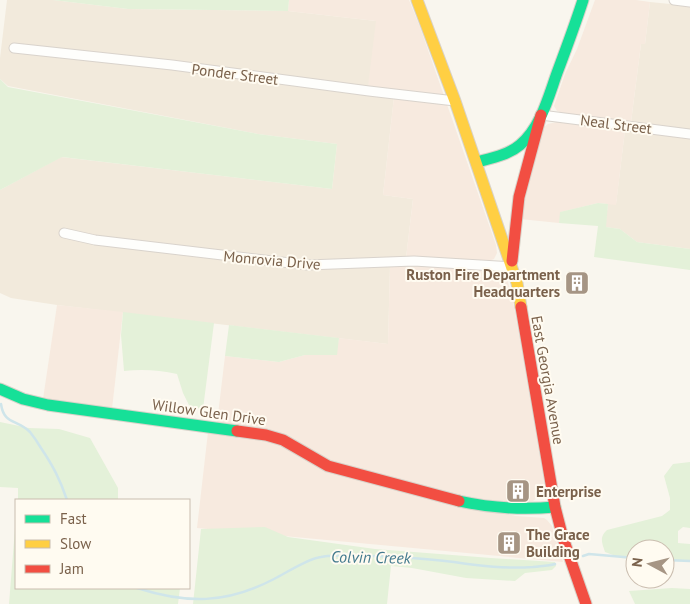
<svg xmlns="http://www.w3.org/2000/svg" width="690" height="604" viewBox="0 0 690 604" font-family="'PT Sans',sans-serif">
<rect width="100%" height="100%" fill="#f9f6ee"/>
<g fill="#f2eadc">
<polygon points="7,0 53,0 128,9 288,11 376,21 394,97 383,195 413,199 406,258 390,266 388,344 57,305 11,298 0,293 0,190 61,157 332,189 337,144 258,134 8,86 0,79 0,58"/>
<polygon points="650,2 690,6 690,249 637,242 620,229 605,227 608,204 616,204 625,130 630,130 641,44 645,44"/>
</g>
<g fill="#f7eadf">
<polygon points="289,0 409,0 420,27 496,245 497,253 494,259 489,261 406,258 413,199 383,195 394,97 368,86 376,21 288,11"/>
<polygon points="595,0 636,0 650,2 645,44 641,44 631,122 563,113 557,111 554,106 565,74 577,49"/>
<polygon points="557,122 625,130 616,205 598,203 561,212 559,223 520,219 544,127 548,124"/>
<polygon points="415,265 502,272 506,275 512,296 519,335 544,482 542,492 539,496 533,501 521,503 498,501 455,495 330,461 276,432 258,428 217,423 225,356 279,362 305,355 336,355 339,338 388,344 390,266"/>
<polygon points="57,305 123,312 112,409 43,399"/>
<polygon points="208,432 263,440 278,444 294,452 494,511 516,516 544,518 547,520 552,526 563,562 197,528"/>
</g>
<g fill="#e4f1d9">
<polygon points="53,0 289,0 288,11 128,9"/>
<polygon points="0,79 8,87 258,134 337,144 332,189 62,157 0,190"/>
<polygon points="598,203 608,204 606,227 620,229 637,242 690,249 690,270 594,257 598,226 559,223 560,212"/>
<path d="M123 312 214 323 203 409 190 407 183 393 177 374C159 370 142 369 124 371L121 335Z"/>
<polygon points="229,325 339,338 337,355 305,355 279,362 225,356"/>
<polygon points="0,422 29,428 59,429 90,438 118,488 118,500 18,500 18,488 0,487"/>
<path d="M690 462V528L683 527 678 531V543L690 544V561H665V549H635V559L621 558 605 552C602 543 599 537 607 530L662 516 670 510V498L664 476 673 464Z"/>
<polygon points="16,516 16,588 180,588 178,604 9,604"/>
<polygon points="265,527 288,537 375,549 491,558 555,562 556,566 552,570 525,573 515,581 466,578 412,568 391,566 387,604 193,604 201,529"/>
<polygon points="672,588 690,589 690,604 635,604 629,591"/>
</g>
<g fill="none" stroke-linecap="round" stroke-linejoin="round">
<g stroke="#cfe5ea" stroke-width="2.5">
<path d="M1 404C4 425 17 419 30 432 34 437 38 443 41 448 53 466 60 479 67 500"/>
<polyline points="583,556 589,554 635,558"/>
<polyline points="665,560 690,561"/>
<path d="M137 588C187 604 226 604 274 579 286 573 309 558 321 557 330 555 339 556 348 556 384 555 418 558 454 562 481 566 505 569 533 567 540 566 548 566 555 564"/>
</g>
<defs>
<g id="street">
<polyline points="674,0 690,2"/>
<polyline points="14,48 172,65 369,91 455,101"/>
<polyline points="541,115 690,134"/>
<polyline points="64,233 95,240 307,265 414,261 512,267"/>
</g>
<g id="fast">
<path d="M477 162C492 158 508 155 520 145 541 127 548 98 557 73 566 49 575 25 583 0"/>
<polyline points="0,389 23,399 48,405 237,431"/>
<path d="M459 501C491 508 522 510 555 507"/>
</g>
<polyline id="slow" points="417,0 455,101 517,283 521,307"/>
<g id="jam">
<polyline points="512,261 519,197 541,115"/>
<polyline points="521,307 555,507 563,538 586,604"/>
<polyline points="237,431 266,435 283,440 328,466 459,501"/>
</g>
</defs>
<use href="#street" stroke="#d9d3cc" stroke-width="11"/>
<use href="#fast" stroke="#d8d2c9" stroke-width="13"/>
<use href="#slow" stroke="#d8d2c9" stroke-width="13"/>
<use href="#jam" stroke="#d8d2c9" stroke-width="13"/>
<use href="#street" stroke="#fefefc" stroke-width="9"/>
<use href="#fast" stroke="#16e098" stroke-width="11"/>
<use href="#slow" stroke="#ffcf43" stroke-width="11"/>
<use href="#jam" stroke="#f24e42" stroke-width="11"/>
</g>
<defs>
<symbol id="building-square" viewBox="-11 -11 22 22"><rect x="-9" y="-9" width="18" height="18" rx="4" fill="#a69584" stroke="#fffbf1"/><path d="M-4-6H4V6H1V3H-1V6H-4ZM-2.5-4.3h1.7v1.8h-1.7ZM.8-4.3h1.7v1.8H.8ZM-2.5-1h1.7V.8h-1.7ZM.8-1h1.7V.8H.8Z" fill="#fff"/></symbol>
</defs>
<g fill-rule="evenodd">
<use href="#building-square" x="563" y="269" width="28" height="28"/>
<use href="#building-square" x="504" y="477" width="28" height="28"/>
<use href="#building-square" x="495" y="529" width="28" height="28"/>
</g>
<g text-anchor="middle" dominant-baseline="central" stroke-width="4" stroke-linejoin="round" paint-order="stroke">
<g font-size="15" fill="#7a614b" stroke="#fffbf1">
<text transform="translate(235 74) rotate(7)">Ponder Street</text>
<text transform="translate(616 124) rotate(7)">Neal Street</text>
<text transform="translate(272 260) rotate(5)">Monrovia Drive</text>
<text transform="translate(548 380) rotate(80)">East Georgia Avenue</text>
<text transform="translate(209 412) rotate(8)">Willow Glen Drive</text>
</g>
<g font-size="15" font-weight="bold" fill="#7a614b" stroke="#fffbf1" text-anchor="start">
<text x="560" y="274" text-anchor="end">Ruston Fire Department<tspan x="560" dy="17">Headquarters</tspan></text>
<text x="536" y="491">Enterprise</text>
<text x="526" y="534">The Grace<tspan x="526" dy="17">Building</tspan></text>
</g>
<g font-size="16" font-style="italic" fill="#437a8e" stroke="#fffbf1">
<text transform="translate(371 557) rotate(1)">Colvin Creek</text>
</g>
</g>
<rect x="15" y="499" width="175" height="90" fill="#fffbf1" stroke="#cabdaf"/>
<rect x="25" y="515" width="25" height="8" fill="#16e098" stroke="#cabdaf"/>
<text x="60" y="524" font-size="15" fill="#7a614b">Fast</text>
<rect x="25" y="540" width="25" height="8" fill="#ffcf43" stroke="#cabdaf"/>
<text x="60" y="549" font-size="15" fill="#7a614b">Slow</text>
<rect x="25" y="565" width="25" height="8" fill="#f24e42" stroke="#cabdaf"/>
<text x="60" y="574" font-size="15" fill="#7a614b">Jam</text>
<g transform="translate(650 564) rotate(277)"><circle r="24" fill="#fffbf1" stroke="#cabdaf"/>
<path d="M0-4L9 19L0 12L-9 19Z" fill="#a69584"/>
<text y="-8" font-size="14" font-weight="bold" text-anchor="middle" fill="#7a614b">N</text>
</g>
</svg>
